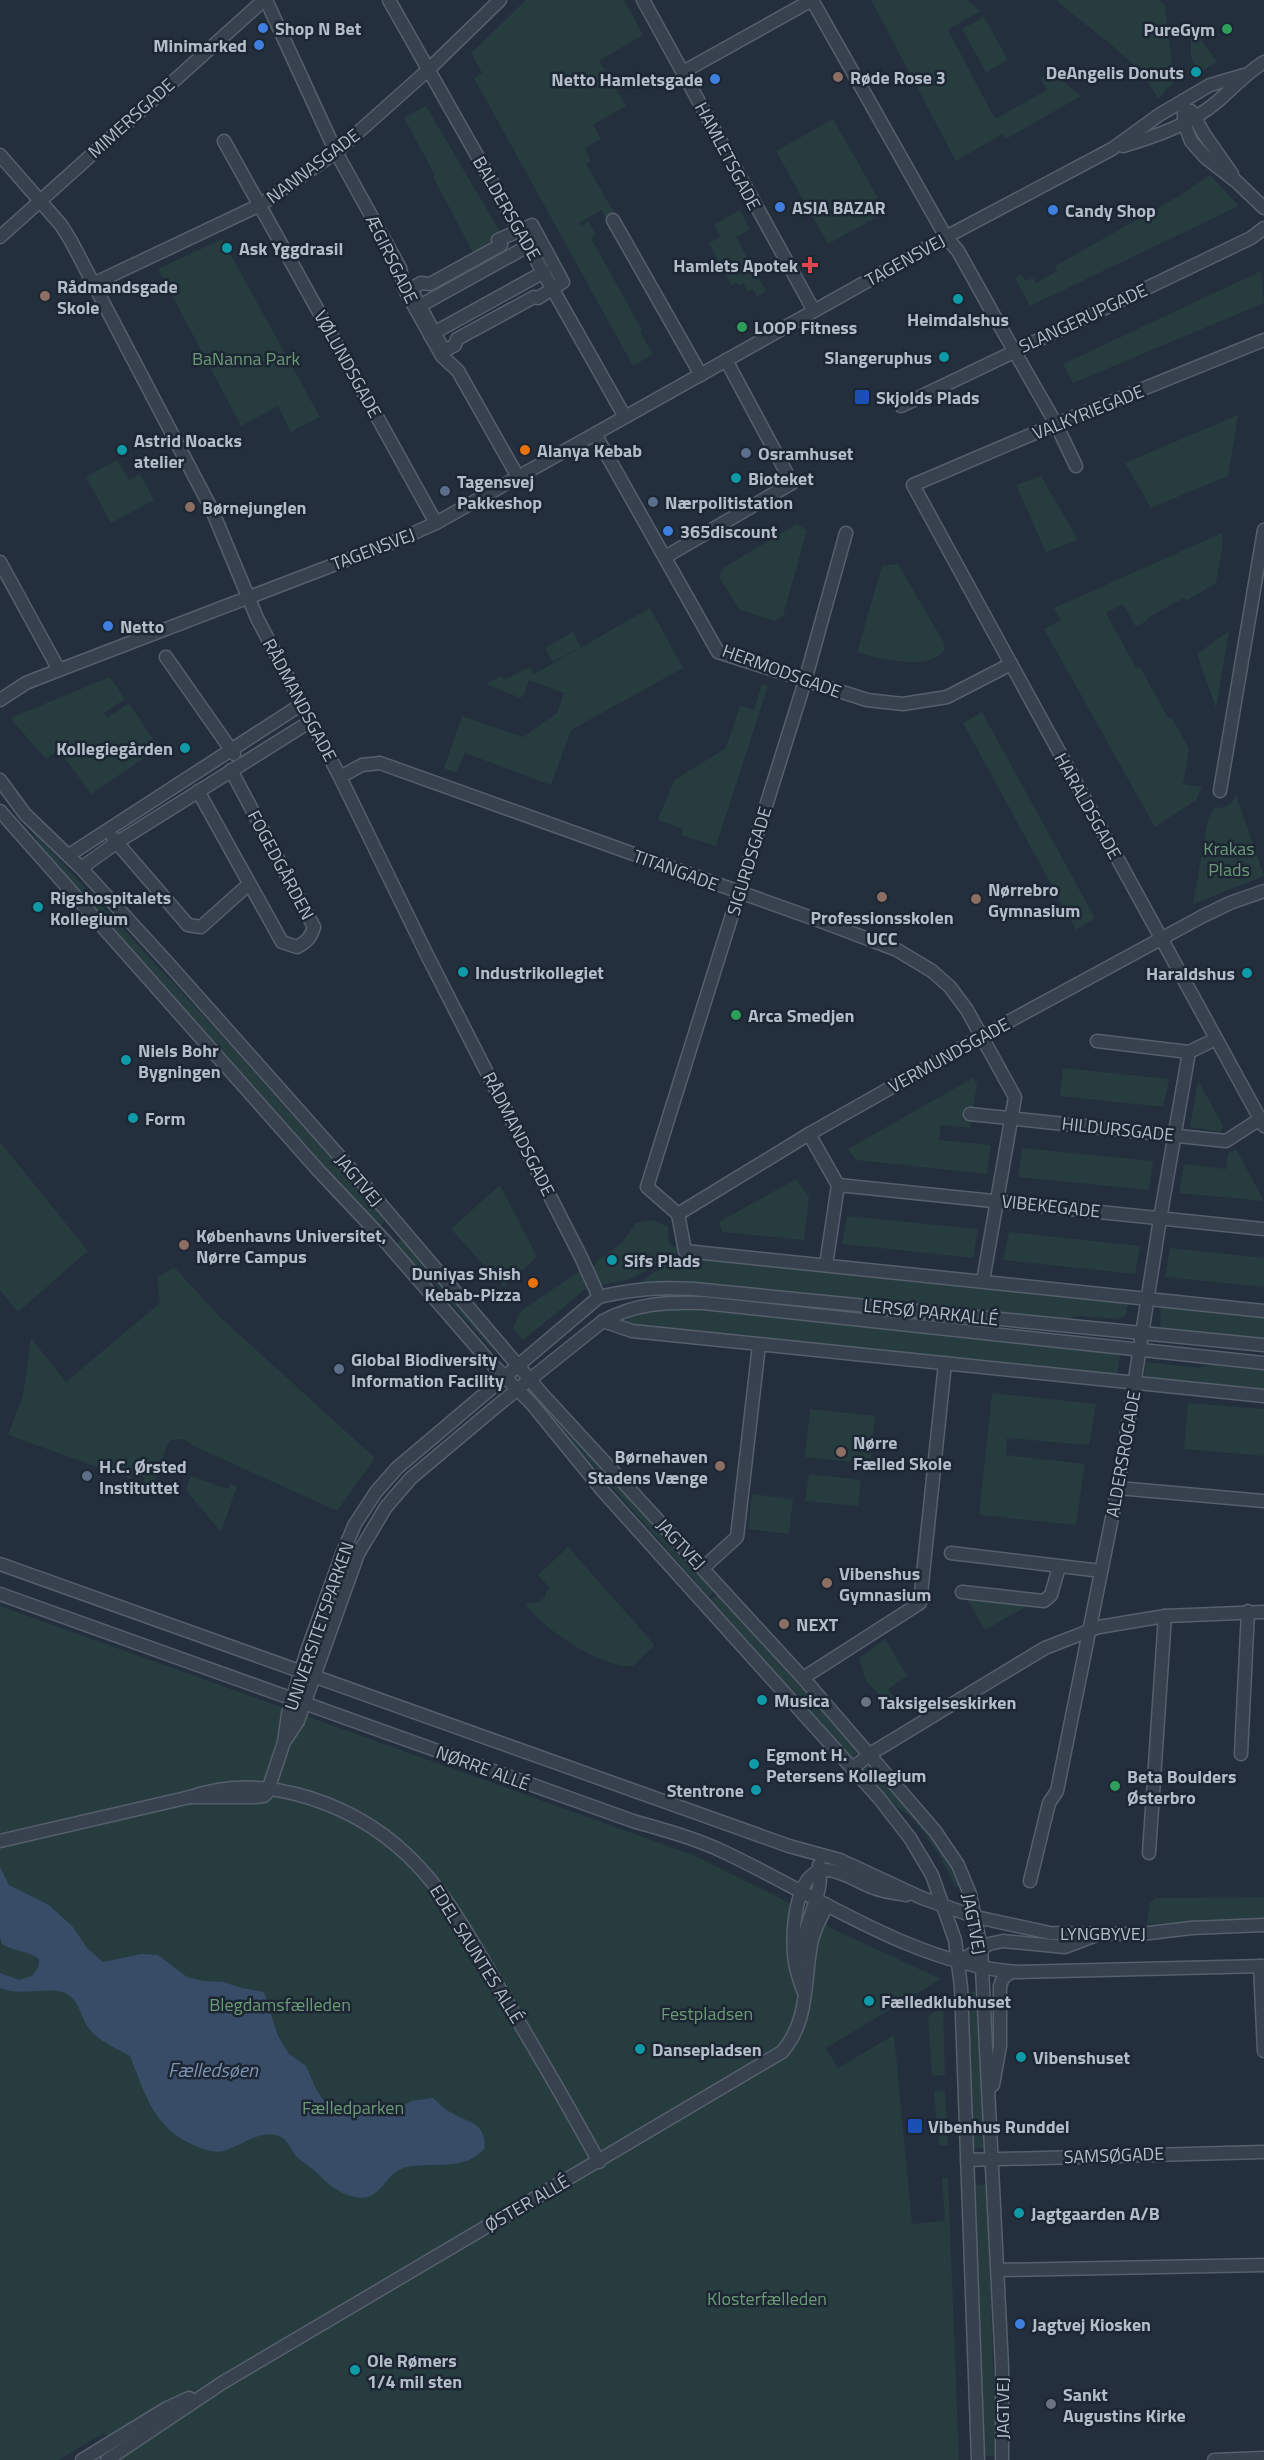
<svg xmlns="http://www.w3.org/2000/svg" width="1264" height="2460" viewBox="0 0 1264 2460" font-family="'Titillium Web',sans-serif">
<rect width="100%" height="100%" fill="#242f3e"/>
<g fill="#263c3f">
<polygon points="526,0 624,0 643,35 599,61 626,106 593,125 601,139 585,148 591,161 586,164 698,358 687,365 601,210 579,223 581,226 588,221 596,235 591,238 642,330 640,332 653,354 633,366 474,78 482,73 471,53"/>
<polygon points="871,0 967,0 980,11 948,30 995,119 1047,90 1041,78 1051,71 1081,96 1006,139 1003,134 956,161"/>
<path d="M1056 0H1159L1165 5 1174 84 1165 89 1166 90 1158 99C1141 61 1087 28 1056 0Z"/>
<polygon points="984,17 1008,60 986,72 962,29"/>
<polygon points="1191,36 1199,36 1217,62 1198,73 1191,57"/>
<polygon points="426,106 503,237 476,258 433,177 435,175 404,118"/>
<polygon points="833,119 886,212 828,244 776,151"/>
<polygon points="1210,175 1239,206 1030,306 1015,278 1022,275 1025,281 1033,278 1036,283 1057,271 1055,266 1179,196"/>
<polygon points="740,210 750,229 736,237 766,291 757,296 753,289 748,292 743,283 739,285 737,282 731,285 709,243 721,237 714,225"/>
<polygon points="222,239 320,417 291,432 278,406 241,426 158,269"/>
<polygon points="1261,271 1264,303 1073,383 1063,364"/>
<polygon points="1238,415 1228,476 1151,508 1125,463"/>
<polygon points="117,460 129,480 140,474 154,500 111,523 86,477"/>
<polygon points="1041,476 1078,540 1046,552 1016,485"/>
<polygon points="797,524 807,530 783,616 774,621 740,610 719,577 723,568"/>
<polygon points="1222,533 1222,549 1216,583 1186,601 1184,598 1147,618 1148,620 1136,627 1123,604 1106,613 1136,668 1140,667 1168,718 1171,717 1189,748 1183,784 1202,787 1196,800 1155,827 1044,629 1061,620 1054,608"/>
<path d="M898 564 944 643 945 649C930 672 878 659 857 652L882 566Z"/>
<polygon points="650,608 683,668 571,730 551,785 465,753 456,773 444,768 462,716 523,737 557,713 564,693 529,680 524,695 520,698 486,684 501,676 504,680 530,667 534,674"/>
<polygon points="1229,631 1216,708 1197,654"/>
<polygon points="573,632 581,647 553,662 545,648"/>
<polygon points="110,677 125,699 104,713 107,718 129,703 159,748 91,794 59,750 46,759 10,718"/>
<polygon points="762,684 768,686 716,846 681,835 683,829 658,820 674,780 726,748 740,706 754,710"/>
<polygon points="982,712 1095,918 1076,930 963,723"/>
<path d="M1236 795 1264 876 1193 904 1208 819 1215 808C1226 808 1231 805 1236 795Z"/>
<polygon points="28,826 224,1038 386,1220 379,1227 47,855"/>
<polygon points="1063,1068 1169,1079 1163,1107 1060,1096"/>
<polygon points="973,1078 977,1084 970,1128 941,1125 939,1140 991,1145 987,1174 856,1160 848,1149"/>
<polygon points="1198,1080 1223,1126 1221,1132 1190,1127"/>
<polygon points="0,1142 88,1251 18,1312 0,1290"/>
<polygon points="1022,1148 1153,1161 1149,1190 1018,1177"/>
<polygon points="1236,1149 1264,1201 1179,1193 1184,1164 1226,1169 1228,1154"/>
<polygon points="796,1179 809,1197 804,1240 722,1232 719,1222"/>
<polygon points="500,1185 537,1257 504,1287 451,1229"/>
<polygon points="847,1216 978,1229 973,1258 842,1244"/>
<polygon points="653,1220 668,1227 669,1244 681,1251 631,1279 601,1285 592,1269 597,1261 622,1243 636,1223"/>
<polygon points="1009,1232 1140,1246 1135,1274 1003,1260"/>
<polygon points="402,1239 495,1348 493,1350 424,1273 394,1246"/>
<polygon points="1170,1248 1264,1258 1264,1287 1165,1277"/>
<polygon points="681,1257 1128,1302 1126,1315 1120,1319 1079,1316 1061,1320 680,1283 639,1283 664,1265"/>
<polygon points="174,1267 220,1317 375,1458 337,1511 196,1447 183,1439 171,1440 167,1445 153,1487 143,1484 145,1477 133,1473 131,1479 8,1435 23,1395 31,1338 66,1382 160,1303 157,1278"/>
<polygon points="580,1271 588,1287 523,1340 513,1329 518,1315 525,1308"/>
<polygon points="1161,1305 1264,1315 1264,1339 1160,1329"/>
<polygon points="685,1308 1117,1353 1120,1356 1117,1376 629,1326 626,1322 628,1317 654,1309"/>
<polygon points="1146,1362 1199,1368 1215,1364 1264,1369 1264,1391 1144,1379"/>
<polygon points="992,1393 1096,1404 1089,1445 1007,1438 1006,1455 1085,1464 1076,1525 979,1515"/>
<polygon points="1188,1403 1264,1409 1264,1456 1184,1449"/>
<polygon points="543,1404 715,1591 709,1597 541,1406"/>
<polygon points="810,1409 875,1416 870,1464 805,1457"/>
<polygon points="809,1474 861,1480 858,1506 805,1501"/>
<polygon points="191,1476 228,1489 230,1484 237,1486 221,1532 186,1490"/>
<polygon points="752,1494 793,1499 789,1534 748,1529"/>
<path d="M568 1547 653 1643V1647L633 1666C601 1669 544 1629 525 1604L539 1602 546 1596 545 1593 550 1588 538 1575Z"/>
<polygon points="718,1594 858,1752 852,1758 711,1600"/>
<polygon points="966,1598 1031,1604 985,1630"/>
<polygon points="0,1606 693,1855 778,1897 837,1931 941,1979 826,2048 838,2068 894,2035 912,2224 945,2221 942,2178 948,2178 959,2460 121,2460 104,2433 58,2460 0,2460"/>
<polygon points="885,1639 907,1676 888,1689 895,1699 888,1705 865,1679 859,1658"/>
<path d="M869 1763C903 1803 938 1841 961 1888L955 1886 940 1856 919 1826 909 1815 893 1804 863 1770Z"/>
<polygon points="1264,1897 1264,1919 1147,1924 1150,1903 1156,1898"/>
<polygon points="967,1991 978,1992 986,2148 973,2149"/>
<polygon points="943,2007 945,2075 932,2076 928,2016"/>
<polygon points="945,2090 948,2145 939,2145 934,2091"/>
<polygon points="987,2184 996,2456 984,2457 974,2185"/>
</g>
<path fill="#394c67" d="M0 1867 9 1885 49 1905 73 1927 87 1948 103 1962 141 1954 158 1955 187 1977 203 1981 223 1982 242 1988 264 1992 278 2036 289 2054 306 2066 316 2089 326 2104 346 2114 386 2115 411 2101 433 2098C439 2103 444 2109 452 2113 470 2124 485 2121 485 2148 466 2170 439 2163 413 2166 390 2168 389 2183 374 2194 358 2205 332 2189 321 2177 314 2169 305 2164 297 2157 290 2149 287 2137 276 2135 259 2131 240 2146 224 2151 215 2153 206 2150 198 2147 154 2130 146 2096 130 2056 116 2048 102 2043 91 2031 80 2018 81 2001 65 1993 50 1986 20 1997 0 1988V1973L19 1980 32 1976 39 1966V1959C27 1950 15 1952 2 1944L0 1937Z"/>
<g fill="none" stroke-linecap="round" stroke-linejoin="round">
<defs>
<g id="minor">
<polyline points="266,0 336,152 400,268 404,288 442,356 458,371 518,477"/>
<polyline points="389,0 625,417"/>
<polyline points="643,0 814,311"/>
<polyline points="812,0 946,237 958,251 991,310"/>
<polyline points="683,72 812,0"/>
<polyline points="1184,100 1184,123 1191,141 1205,157 1237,182 1264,208"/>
<polyline points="1191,111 1204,134 1232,174"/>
<polyline points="224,141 436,523"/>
<path d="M1123 146C1157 136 1191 124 1218 101 1235 86 1245 74 1264 62"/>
<polyline points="0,155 61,225 71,241 212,510 257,618 340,777 427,955 581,1257 599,1297"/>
<polyline points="613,220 701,375"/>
<polygon points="532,225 563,282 538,298 534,297 457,339 455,345 444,351 411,289 421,283 430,284 501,245 498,240"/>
<polyline points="0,237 264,0"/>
<polyline points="93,284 260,205 336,152 428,70 500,0"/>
<polyline points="416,308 528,246"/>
<polyline points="992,312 1056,424 1076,466"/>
<polyline points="430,335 544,272"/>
<polyline points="1264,340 1056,424 913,485 1264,1126"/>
<polyline points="901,406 1251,238 1264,228"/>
<polyline points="595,434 718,652 867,700 903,704 947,697 1011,664"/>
<polyline points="665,557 792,483 726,360"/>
<polyline points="0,562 59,670"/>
<polyline points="166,657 234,754"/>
<polyline points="0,700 26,683 59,670 396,541 436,523 946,237 1112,149 1159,115 1210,85 1244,75"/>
<polyline points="340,777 362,765 380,763 823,922 897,950 932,971 950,987 967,1010 1015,1097 983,1281"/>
<polyline points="0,780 25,814 81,868 167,962 356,1175 543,1395 803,1678 935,1831 958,1865 970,1894 981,1948 1002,2367 1002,2460"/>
<path d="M198 791 282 942 297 947C307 942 311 937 314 927L231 770"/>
<polyline points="1220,791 1264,530"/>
<polyline points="0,811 318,1170 384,1240 488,1360 532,1404 602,1490 879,1798 910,1838 932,1875 955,1940 961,1987 978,2460"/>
<polyline points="113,838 188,925 201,927 249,884"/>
<polyline points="69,855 302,704"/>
<polyline points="81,868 116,843 311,721"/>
<polyline points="1097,1041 1189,1052"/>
<polyline points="970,1114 1226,1141 1260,1119"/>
<polyline points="809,1134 838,1185 826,1265"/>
<polyline points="838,1185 1264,1229"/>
<polyline points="678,1214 647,1187 805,681 846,533"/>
<polyline points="678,1214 809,1134 982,1036 1203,916 1230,903 1264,891"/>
<polyline points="678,1214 685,1251 1264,1311"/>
<polyline points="603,1321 632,1331 1264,1396"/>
<polyline points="1118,1488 1264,1501"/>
<polyline points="951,1553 1101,1571"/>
<polyline points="0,1564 789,1846 840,1860 922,1898 976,1917 1050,1933 1141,1934 1191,1928 1264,1925"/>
<polyline points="703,1568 737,1537 759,1345"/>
<polyline points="962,1592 1044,1601 1051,1595 1059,1567"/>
<path d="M0 1594 633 1821C664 1830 695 1838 724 1852 814 1894 915 1965 1017 1972L1264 1966"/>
<polyline points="803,1678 920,1603 945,1363"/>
<path d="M286 1739 298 1721 358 1554 386 1507 411 1478 498 1405 603 1321C636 1303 667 1302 703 1303L1264 1363"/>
<polyline points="1241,1754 1248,1611"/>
<polyline points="853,1768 870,1754 1045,1648 1099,1627 1165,1616 1264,1612"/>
<path d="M190 1797H255L264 1796 267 1793 284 1742 288 1714 307 1651 342 1554 355 1524 376 1492 397 1468 599 1297C633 1289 659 1287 694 1289L1264 1345"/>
<path d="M0 1841 190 1797C231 1783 270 1785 310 1798 417 1832 454 1910 506 2000 538 2054 569 2107 599 2162"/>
<polyline points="1149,1853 1165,1616"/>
<polyline points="1030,1881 1049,1803 1057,1791 1118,1488 1160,1219 1189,1052 1216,1039"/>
<path d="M804 1959C798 1927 826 1897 819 1865"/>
<polyline points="958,1962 989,1944 1003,1941 1065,1947 1094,1936"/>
<polyline points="1260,1966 1264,2051"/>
<path d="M803 1990C800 1982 797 1973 795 1963 791 1941 793 1870 826 1870 842 1870 859 1883 874 1888 884 1892 895 1893 906 1895"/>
<polyline points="993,2085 1000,2046 1000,1986 1003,1978 1011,1972"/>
<polyline points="967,2160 1262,2152"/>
<polyline points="998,2270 1264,2265"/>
<polyline points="82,2460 167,2408 189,2398"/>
<path d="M107 2460 222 2383 782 2052C809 2021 804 1983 811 1945 813 1931 821 1918 827 1905"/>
<polyline points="1214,2460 1264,2458"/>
</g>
</defs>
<use href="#minor" stroke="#565f6c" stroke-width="15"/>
<use href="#minor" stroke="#38414e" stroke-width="12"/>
</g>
<g fill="#3f7fe0" stroke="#1d2633" stroke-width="2">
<circle cx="263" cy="28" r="6"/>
<circle cx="259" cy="45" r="6"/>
<circle cx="715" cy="79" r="6"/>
<circle cx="780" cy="207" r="6"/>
<circle cx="1053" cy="210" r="6"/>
<circle cx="668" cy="531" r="6"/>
<circle cx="108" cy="626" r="6"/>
<circle cx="1020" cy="2324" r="6"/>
</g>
<g fill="#2e9e5b" stroke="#1d2633" stroke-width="2">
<circle cx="1227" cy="29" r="6"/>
<circle cx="742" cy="327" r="6"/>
<circle cx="736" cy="1015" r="6"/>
<circle cx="1115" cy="1786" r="6"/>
</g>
<g fill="#0f9aa8" stroke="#1d2633" stroke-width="2">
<circle cx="1196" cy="72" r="6"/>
<circle cx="227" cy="248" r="6"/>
<circle cx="958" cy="299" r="6"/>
<circle cx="944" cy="357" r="6"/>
<circle cx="122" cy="450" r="6"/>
<circle cx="736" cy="478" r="6"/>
<circle cx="185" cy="748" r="6"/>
<circle cx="38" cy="907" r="6"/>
<circle cx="463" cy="972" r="6"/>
<circle cx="1247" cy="973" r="6"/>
<circle cx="126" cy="1060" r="6"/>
<circle cx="133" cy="1118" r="6"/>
<circle cx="612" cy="1260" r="6"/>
<circle cx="762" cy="1700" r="6"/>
<circle cx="754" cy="1764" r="6"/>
<circle cx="756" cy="1790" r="6"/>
<circle cx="869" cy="2001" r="6"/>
<circle cx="640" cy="2049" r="6"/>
<circle cx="1021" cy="2057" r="6"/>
<circle cx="1019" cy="2213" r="6"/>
<circle cx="355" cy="2370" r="6"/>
</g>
<g fill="#8d6e63" stroke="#1d2633" stroke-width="2">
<circle cx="838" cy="77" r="6"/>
<circle cx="45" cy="296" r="6"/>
<circle cx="190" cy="507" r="6"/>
<circle cx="882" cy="897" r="6"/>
<circle cx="976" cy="899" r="6"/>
<circle cx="184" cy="1245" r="6"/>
<circle cx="841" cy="1452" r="6"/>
<circle cx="720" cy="1466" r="6"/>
<circle cx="827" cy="1583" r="6"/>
<circle cx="784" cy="1624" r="6"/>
</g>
<path fill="#e0444e" stroke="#1d2633" stroke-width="2" d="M807 256h6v6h6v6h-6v6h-6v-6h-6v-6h6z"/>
<g fill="#1a4fb4" stroke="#1d2633" stroke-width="2">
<rect x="854" y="389" width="16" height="16" rx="3"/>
<rect x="907" y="2118" width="16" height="16" rx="3"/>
</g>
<g fill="#e8710a" stroke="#1d2633" stroke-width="2">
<circle cx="525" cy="450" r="6"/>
<circle cx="533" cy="1283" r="6"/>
</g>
<g fill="#5c6f8a" stroke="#1d2633" stroke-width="2">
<circle cx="746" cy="453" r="6"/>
<circle cx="445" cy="491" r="6"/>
<circle cx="653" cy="502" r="6"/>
<circle cx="339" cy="1369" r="6"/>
<circle cx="87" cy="1476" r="6"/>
</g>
<g fill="#6b7280" stroke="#1d2633" stroke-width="2">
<circle cx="866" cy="1702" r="6"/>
<circle cx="1051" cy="2404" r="6"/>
</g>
<g text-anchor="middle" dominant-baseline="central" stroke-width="5" stroke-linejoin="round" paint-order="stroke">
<g font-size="18" font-weight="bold" fill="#b4bcc9" stroke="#1d2633" text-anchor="start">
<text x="275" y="28">Shop N Bet</text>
<text x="1215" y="29" text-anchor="end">PureGym</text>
<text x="247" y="45" text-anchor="end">Minimarked</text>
<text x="1184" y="72" text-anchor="end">DeAngelis Donuts</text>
<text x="850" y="77">Røde Rose 3</text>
<text x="703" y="79" text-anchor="end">Netto Hamletsgade</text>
<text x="792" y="207">ASIA BAZAR</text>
<text x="1065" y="210">Candy Shop</text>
<text x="239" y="248">Ask Yggdrasil</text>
<text x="798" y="265" text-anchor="end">Hamlets Apotek</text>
<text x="57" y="286">Rådmandsgade<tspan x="57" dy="21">Skole</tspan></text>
<text x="958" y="319" text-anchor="middle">Heimdalshus</text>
<text x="754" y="327">LOOP Fitness</text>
<text x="932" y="357" text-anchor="end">Slangeruphus</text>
<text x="876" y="397">Skjolds Plads</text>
<text x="134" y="440">Astrid Noacks<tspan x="134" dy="21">atelier</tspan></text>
<text x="537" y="450">Alanya Kebab</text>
<text x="758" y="453">Osramhuset</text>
<text x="748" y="478">Bioteket</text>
<text x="457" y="481">Tagensvej<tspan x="457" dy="21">Pakkeshop</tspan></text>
<text x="665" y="502">Nærpolitistation</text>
<text x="202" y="507">Børnejunglen</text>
<text x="680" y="531">365discount</text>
<text x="120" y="626">Netto</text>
<text x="173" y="748" text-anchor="end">Kollegiegården</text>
<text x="988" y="889">Nørrebro<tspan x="988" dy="21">Gymnasium</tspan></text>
<text x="50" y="897">Rigshospitalets<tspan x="50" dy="21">Kollegium</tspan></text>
<text x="882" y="917" text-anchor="middle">Professionsskolen<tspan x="882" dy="21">UCC</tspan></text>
<text x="475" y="972">Industrikollegiet</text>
<text x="1235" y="973" text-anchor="end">Haraldshus</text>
<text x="748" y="1015">Arca Smedjen</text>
<text x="138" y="1050">Niels Bohr<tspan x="138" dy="21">Bygningen</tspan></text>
<text x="145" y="1118">Form</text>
<text x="196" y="1235">Københavns Universitet,<tspan x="196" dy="21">Nørre Campus</tspan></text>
<text x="624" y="1260">Sifs Plads</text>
<text x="521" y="1273" text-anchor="end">Duniyas Shish<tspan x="521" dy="21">Kebab-Pizza</tspan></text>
<text x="351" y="1359">Global Biodiversity<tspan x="351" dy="21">Information Facility</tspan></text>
<text x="853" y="1442">Nørre<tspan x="853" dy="21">Fælled Skole</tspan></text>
<text x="708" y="1456" text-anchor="end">Børnehaven<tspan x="708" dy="21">Stadens Vænge</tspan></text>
<text x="99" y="1466">H.C. Ørsted<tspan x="99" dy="21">Instituttet</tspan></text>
<text x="839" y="1573">Vibenshus<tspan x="839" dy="21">Gymnasium</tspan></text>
<text x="796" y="1624">NEXT</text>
<text x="774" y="1700">Musica</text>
<text x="878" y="1702">Taksigelseskirken</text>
<text x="766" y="1754">Egmont H.<tspan x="766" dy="21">Petersens Kollegium</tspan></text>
<text x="1127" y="1776">Beta Boulders<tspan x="1127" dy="21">Østerbro</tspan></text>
<text x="744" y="1790" text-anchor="end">Stentrone</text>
<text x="881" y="2001">Fælledklubhuset</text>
<text x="652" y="2049">Dansepladsen</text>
<text x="1033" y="2057">Vibenshuset</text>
<text x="928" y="2126">Vibenhus Runddel</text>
<text x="1031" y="2213">Jagtgaarden A/B</text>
<text x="1032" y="2324">Jagtvej Kiosken</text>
<text x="367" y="2360">Ole Rømers<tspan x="367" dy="21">1/4 mil sten</tspan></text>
<text x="1063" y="2394">Sankt<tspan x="1063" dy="21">Augustins Kirke</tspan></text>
</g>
<g font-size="18" fill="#b4bcc9" stroke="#1d2633">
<text transform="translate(131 118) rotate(-42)">MIMERSGADE</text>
<text transform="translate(728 156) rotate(62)">HAMLETSGADE</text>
<text transform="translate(313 166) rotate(-37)">NANNASGADE</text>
<text transform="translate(507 208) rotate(60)">BALDERSGADE</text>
<text transform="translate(392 259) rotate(64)">ÆGIRSGADE</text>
<text transform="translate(905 260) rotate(-29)">TAGENSVEJ</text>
<text transform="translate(1083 318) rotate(-25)">SLANGERUPGADE</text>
<text transform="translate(348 364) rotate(61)">VØLUNDSGADE</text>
<text transform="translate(1088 412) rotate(-22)">VALKYRIEGADE</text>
<text transform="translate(373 549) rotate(-21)">TAGENSVEJ</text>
<text transform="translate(782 671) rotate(20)">HERMODSGADE</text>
<text transform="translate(300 700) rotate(62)">RÅDMANDSGADE</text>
<text transform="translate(1088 806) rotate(61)">HARALDSGADE</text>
<text transform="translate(749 861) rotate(-73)">SIGURDSGADE</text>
<text transform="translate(281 865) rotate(62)">FOGEDGÅRDEN</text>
<text transform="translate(676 870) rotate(20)">TITANGADE</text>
<text transform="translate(949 1055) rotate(-29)">VERMUNDSGADE</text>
<text transform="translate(1118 1129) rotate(6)">HILDURSGADE</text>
<text transform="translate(519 1134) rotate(63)">RÅDMANDSGADE</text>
<text transform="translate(359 1180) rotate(50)">JAGTVEJ</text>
<text transform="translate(1051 1206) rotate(6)">VIBEKEGADE</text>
<text transform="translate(931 1312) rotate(6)">LERSØ PARKALLÉ</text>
<text transform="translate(1123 1454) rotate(-80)">ALDERSROGADE</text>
<text transform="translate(681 1544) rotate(47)">JAGTVEJ</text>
<text transform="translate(319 1626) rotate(-71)">UNIVERSITETSPARKEN</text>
<text transform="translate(483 1768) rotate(20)">NØRRE ALLÉ</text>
<text transform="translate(974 1924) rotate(79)">JAGTVEJ</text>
<text x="1103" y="1933">LYNGBYVEJ</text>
<text transform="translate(477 1954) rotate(58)">EDEL SAUNTES ALLÉ</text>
<text transform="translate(1114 2155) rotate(-2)">SAMSØGADE</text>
<text transform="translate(527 2203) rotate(-30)">ØSTER ALLÉ</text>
<text transform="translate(1002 2408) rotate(-90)">JAGTVEJ</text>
</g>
<g font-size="18" fill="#6b9a76" stroke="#1d2633">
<text x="246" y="358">BaNanna Park</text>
<text x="1229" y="848">Krakas<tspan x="1229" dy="21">Plads</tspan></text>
<text x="280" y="2004">Blegdamsfælleden</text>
<text x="707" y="2013">Festpladsen</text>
<text x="353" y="2107">Fælledparken</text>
<text x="767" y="2298">Klosterfælleden</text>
</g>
<g font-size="20" font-style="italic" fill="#7c92b1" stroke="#1d2633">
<text x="213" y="2069">Fælledsøen</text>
</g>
</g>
</svg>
